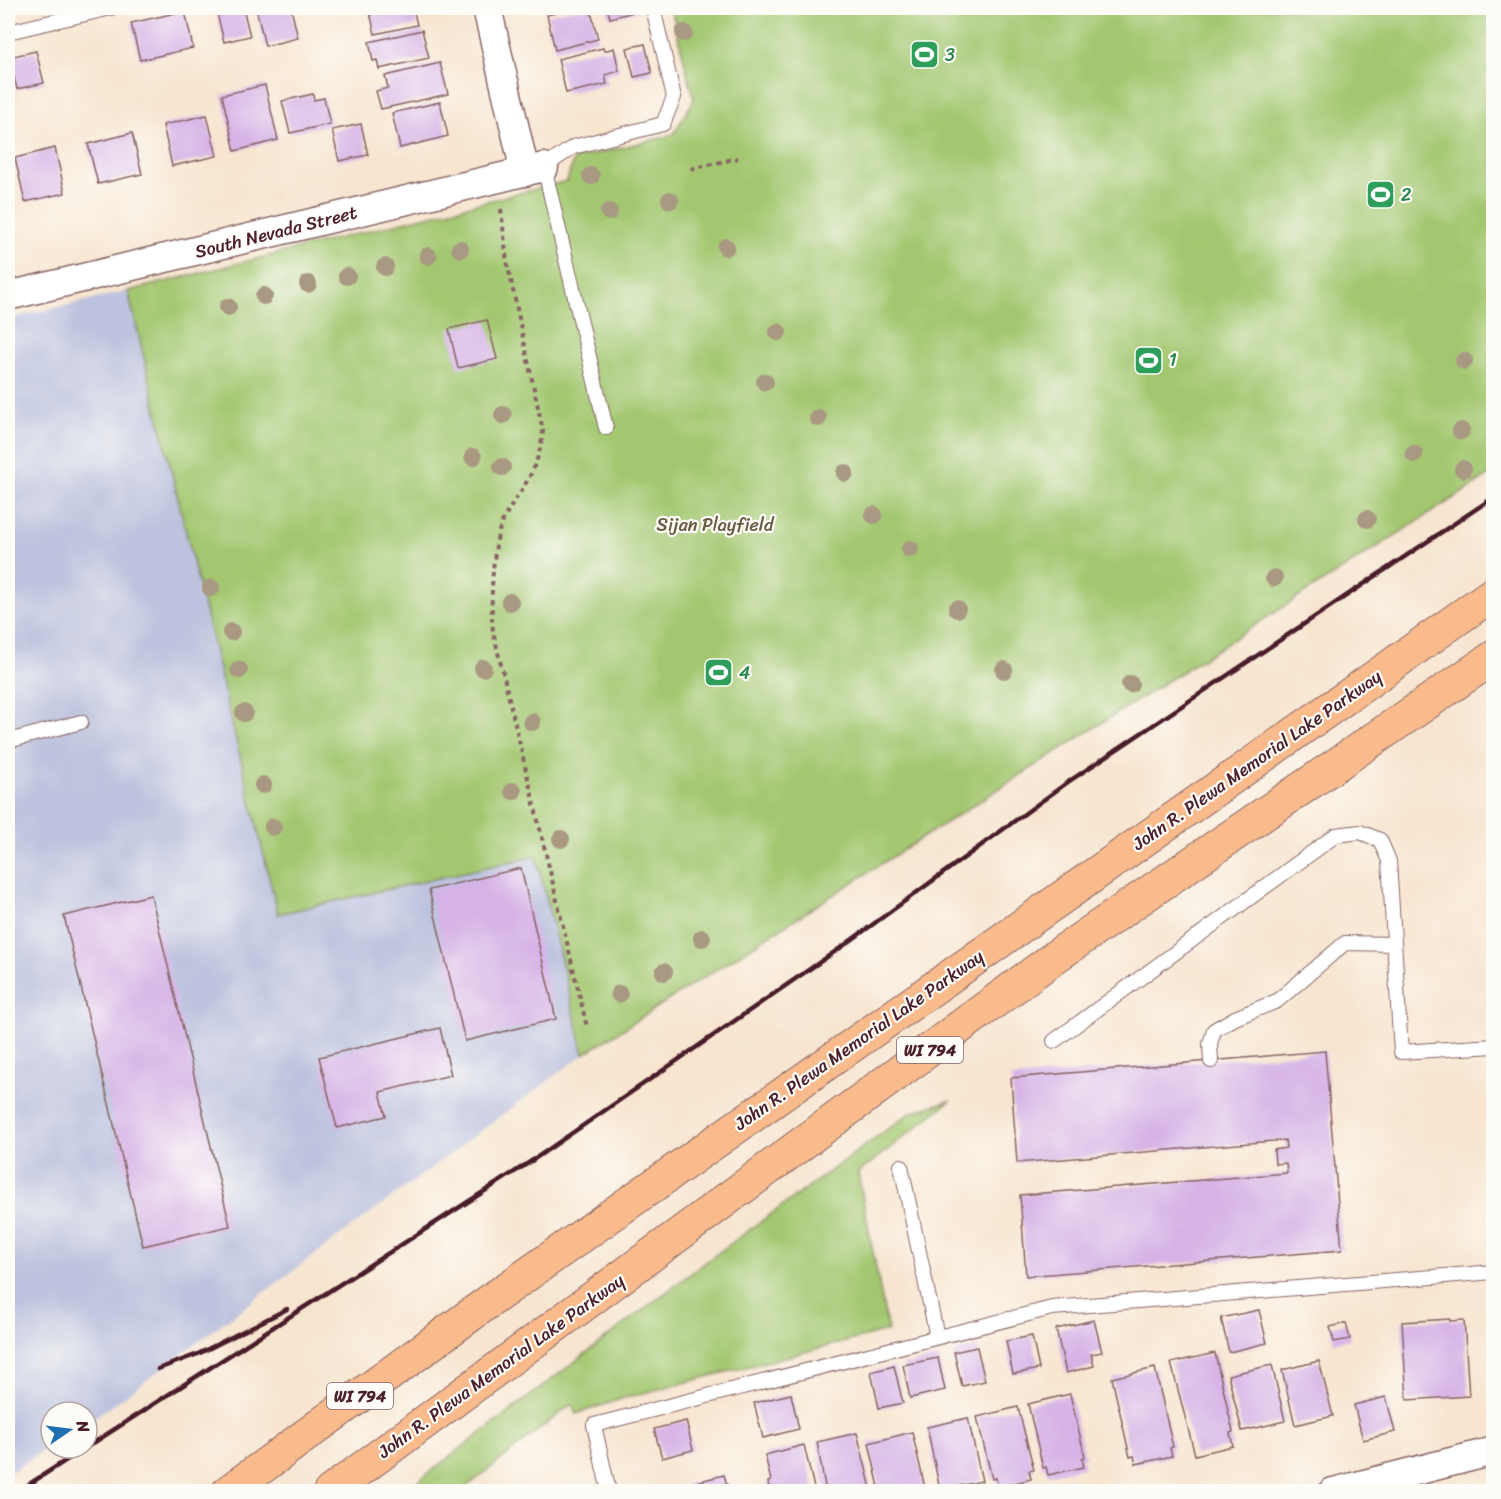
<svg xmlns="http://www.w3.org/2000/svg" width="1501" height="1499" viewBox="0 0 1501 1499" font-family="Sriracha,sans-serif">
<rect width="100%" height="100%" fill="#fdfcf7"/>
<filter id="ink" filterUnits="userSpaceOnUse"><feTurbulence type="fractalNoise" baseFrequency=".0167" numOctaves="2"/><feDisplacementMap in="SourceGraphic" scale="12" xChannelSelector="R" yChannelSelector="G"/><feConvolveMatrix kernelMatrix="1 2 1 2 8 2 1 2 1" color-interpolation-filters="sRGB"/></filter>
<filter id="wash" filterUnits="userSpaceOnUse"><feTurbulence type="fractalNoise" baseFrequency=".008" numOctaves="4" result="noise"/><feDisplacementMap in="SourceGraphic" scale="24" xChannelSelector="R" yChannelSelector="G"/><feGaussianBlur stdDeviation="1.35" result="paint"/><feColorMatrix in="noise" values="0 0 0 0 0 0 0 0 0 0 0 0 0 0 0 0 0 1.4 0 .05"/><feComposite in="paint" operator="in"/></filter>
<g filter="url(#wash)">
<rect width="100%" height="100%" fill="#f7e5d0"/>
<polygon fill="#bdc3de" points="128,291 278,914 536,856 584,1054 113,1405 87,1422 87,1412 51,1412 51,1445 8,1474 8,319"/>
<g fill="#a3c770" stroke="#76734e" stroke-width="1.5">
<polygon points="671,8 1493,8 1493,473 584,1054 536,856 278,914 128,291 567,181 574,159 673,135 694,100"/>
<polygon points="951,1100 858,1173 888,1331 624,1398 576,1414 572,1404 461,1491 405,1491 711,1258 910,1113"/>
</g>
<g id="blocks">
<g fill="#d6b3e6">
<polygon points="225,8 243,8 250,36 224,42 216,9"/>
<polygon points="256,8 291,8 298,38 265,46"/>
<polygon points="369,8 413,8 417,25 375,34"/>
<polygon points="577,8 590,8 598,39 555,50 547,15"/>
<polygon points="607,8 637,8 638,11 610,18"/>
<polygon points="185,11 193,48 140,60 131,23"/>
<polygon points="422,30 429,58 379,69 377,60 373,61 369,42"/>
<polygon points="645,44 652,73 634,77 627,48"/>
<polygon points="603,48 604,51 614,48 619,71 605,75 607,84 566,93 558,59"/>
<polygon points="36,51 44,83 17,89 9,57"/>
<polygon points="440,63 448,94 381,109 376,91 388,88 385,76"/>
<polygon points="265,85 278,140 235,151 222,95"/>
<polygon points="313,94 314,100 324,98 330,124 290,133 282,101"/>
<polygon points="440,102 448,136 400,148 392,113"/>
<polygon points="207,115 217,156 172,166 163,125"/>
<polygon points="361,124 368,155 339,161 332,130"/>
<polygon points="132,133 142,174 98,184 88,144"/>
<polygon points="55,148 65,193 25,202 15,158"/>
<polygon points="487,320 497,359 458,368 449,329"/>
<polygon points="521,868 556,1019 465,1041 429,890"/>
<polygon points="151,895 230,1226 143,1246 64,916"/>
<polygon points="440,1028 451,1075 380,1092 386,1116 337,1128 319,1057"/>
<polygon points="1325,1051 1342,1250 1026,1276 1020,1195 1287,1173 1286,1163 1275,1164 1274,1150 1286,1148 1285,1140 1017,1163 1011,1078"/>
<polygon points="1259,1310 1267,1343 1229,1352 1221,1318"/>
<polygon points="1450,1319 1450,1321 1464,1320 1469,1396 1407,1400 1402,1322"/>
<polygon points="1094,1320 1102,1352 1091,1354 1094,1366 1066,1373 1056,1329"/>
<polygon points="1346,1323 1350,1339 1334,1342 1330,1327"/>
<polygon points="1032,1336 1039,1369 1013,1374 1006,1341"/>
<polygon points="977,1347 985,1381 962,1386 954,1352"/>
<polygon points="1215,1353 1233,1432 1230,1433 1233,1446 1195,1455 1171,1363"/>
<polygon points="938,1358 945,1390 910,1398 903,1365"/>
<polygon points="1319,1361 1333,1416 1295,1425 1282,1370"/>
<polygon points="1272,1365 1285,1421 1242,1431 1228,1375"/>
<polygon points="894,1366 903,1403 879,1408 871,1372"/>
<polygon points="1155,1368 1173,1447 1170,1448 1172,1456 1136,1464 1134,1456 1130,1457 1112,1378"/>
<polygon points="791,1394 799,1429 763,1438 754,1403"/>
<polygon points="1070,1394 1085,1457 1082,1458 1084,1467 1048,1475 1046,1467 1043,1468 1028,1404"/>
<polygon points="1386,1397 1395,1432 1363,1440 1354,1405"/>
<polygon points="1018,1407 1034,1470 1029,1471 1031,1479 998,1487 996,1478 992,1479 977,1417"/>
<polygon points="968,1418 982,1481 940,1490 927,1427"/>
<polygon points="686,1421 693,1450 662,1458 654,1429"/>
<polygon points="912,1432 926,1492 880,1492 869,1443"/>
<polygon points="857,1433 872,1492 826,1492 817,1442"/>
<polygon points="804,1445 815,1492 770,1492 768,1482 771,1481 765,1455"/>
<polygon points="724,1475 729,1492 685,1492 684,1485"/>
</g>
</g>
</g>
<g filter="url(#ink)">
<use href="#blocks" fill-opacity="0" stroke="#876465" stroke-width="1.5"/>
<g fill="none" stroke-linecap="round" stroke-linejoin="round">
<defs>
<g id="lane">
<polyline points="8,32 111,8"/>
<polyline points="606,428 544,167 573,147 663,124 674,97 653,8"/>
<polyline points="8,741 81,722"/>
<polyline points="1054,1041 1336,835 1360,832 1380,840 1389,861 1401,1052 1494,1046"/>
<polyline points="1211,1061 1210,1044 1214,1030 1235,1018 1277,1001 1345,943 1394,944"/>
<polyline points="901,1166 937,1337"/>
<polyline points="609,1492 594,1425 1052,1308 1494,1272"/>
</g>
<g id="street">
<polyline points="487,8 525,172"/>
<polyline points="8,296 544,167"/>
<polyline points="1333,1492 1494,1451"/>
</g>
<g id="primary">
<polyline points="228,1492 491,1300 1494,593"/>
<polyline points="330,1492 1059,954 1494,657"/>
</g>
</defs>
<use href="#lane" stroke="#876465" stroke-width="16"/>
<use href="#street" stroke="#876465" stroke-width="31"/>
<use href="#primary" stroke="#876465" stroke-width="35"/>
<g stroke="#876465" stroke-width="4" stroke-dasharray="4.5 4.5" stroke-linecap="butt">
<polyline points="691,169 738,158"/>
<path d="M501 209 507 262 543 431C539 470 523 486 504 518 492 539 490 606 493 631L587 1027"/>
</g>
<use href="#lane" stroke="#fff" stroke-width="14"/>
<use href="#street" stroke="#fff" stroke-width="28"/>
<use href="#primary" stroke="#fabb8c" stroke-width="33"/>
<g stroke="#4a1f2b" stroke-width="4.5">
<polyline points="158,1369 198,1354 287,1309"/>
<polyline points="87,1447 533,1160 846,944 1068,782 1494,497"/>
<polyline points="17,1492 85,1448"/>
</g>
</g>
<g fill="#a99982">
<circle cx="684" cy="33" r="9"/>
<circle cx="591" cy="176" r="9"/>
<circle cx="670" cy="200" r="9"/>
<circle cx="609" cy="212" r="9"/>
<circle cx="726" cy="247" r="9"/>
<circle cx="460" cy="249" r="9"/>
<circle cx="428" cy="256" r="9"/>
<circle cx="385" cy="267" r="9"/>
<circle cx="347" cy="276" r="9"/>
<circle cx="308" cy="284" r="9"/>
<circle cx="264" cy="296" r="9"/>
<circle cx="228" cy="307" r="9"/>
<circle cx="778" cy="332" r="9"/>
<circle cx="1464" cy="361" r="9"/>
<circle cx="765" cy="382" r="9"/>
<circle cx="503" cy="415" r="9"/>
<circle cx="818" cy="418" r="9"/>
<circle cx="1461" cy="431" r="9"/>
<circle cx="1414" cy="454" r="9"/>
<circle cx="473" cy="457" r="9"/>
<circle cx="502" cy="467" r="9"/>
<circle cx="1463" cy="469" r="9"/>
<circle cx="845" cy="473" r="9"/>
<circle cx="874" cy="515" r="9"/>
<circle cx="1367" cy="519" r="9"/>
<circle cx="910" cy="549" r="9"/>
<circle cx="1274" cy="578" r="9"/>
<circle cx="211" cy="588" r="9"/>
<circle cx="510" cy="602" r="9"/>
<circle cx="957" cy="609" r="9"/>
<circle cx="231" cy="632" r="9"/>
<circle cx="483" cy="668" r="9"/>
<circle cx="239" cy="670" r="9"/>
<circle cx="1004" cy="670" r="9"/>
<circle cx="1130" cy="684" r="9"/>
<circle cx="244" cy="713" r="9"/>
<circle cx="532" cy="722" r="9"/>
<circle cx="263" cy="785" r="9"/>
<circle cx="513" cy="791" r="9"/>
<circle cx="273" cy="827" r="9"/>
<circle cx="561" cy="839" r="9"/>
<circle cx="702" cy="938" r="9"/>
<circle cx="664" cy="972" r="9"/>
<circle cx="619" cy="994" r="9"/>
</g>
</g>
<defs>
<symbol id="stadium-square" viewBox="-11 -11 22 22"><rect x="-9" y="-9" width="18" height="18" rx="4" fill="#2e9e5b" stroke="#fdfcf7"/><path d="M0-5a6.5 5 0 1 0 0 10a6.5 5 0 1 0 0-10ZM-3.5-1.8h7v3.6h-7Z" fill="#fff"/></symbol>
</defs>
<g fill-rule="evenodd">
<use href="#stadium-square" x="908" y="38" width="33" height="33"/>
<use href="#stadium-square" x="1364" y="178" width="33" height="33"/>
<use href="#stadium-square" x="1132" y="344" width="33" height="33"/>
<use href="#stadium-square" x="702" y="656" width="33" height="33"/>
</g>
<g text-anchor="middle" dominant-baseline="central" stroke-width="4.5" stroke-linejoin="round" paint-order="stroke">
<g fill="#fdfcf7" stroke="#806168" stroke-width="1.5">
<rect x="897" y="1037" width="66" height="26" rx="4.5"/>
<rect x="327" y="1383" width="66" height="26" rx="4.5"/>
</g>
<g font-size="16" font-weight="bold" fill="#4a1f2b">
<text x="930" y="1050">WI 794</text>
<text x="360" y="1396">WI 794</text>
</g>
<g font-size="18" fill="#27864d" stroke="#fdfcf7" text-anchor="start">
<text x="945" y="55">3</text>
<text x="1401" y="195">2</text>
<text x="1169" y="360">1</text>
<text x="739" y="673">4</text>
</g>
<g font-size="18" fill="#4a1f2b" stroke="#fdfcf7">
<text transform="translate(276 232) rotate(-14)">South Nevada Street</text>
<text transform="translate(1257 760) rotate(-35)">John R. Plewa Memorial Lake Parkway</text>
<text transform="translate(859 1040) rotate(-35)">John R. Plewa Memorial Lake Parkway</text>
<text transform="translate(501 1366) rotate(-36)">John R. Plewa Memorial Lake Parkway</text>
</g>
<g font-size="18" fill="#695a43" stroke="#fdfcf7">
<text x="715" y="525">Sijan Playfield</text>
</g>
</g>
<rect width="1501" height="1499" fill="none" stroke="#fdfcf7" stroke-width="30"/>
<g transform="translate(69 1430) rotate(76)"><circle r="28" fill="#fdfcf7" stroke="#b5a4a5" stroke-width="1.5"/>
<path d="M0-4.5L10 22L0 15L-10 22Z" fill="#1f6fb2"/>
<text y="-9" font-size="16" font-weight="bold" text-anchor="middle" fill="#4a1f2b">N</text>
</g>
</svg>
